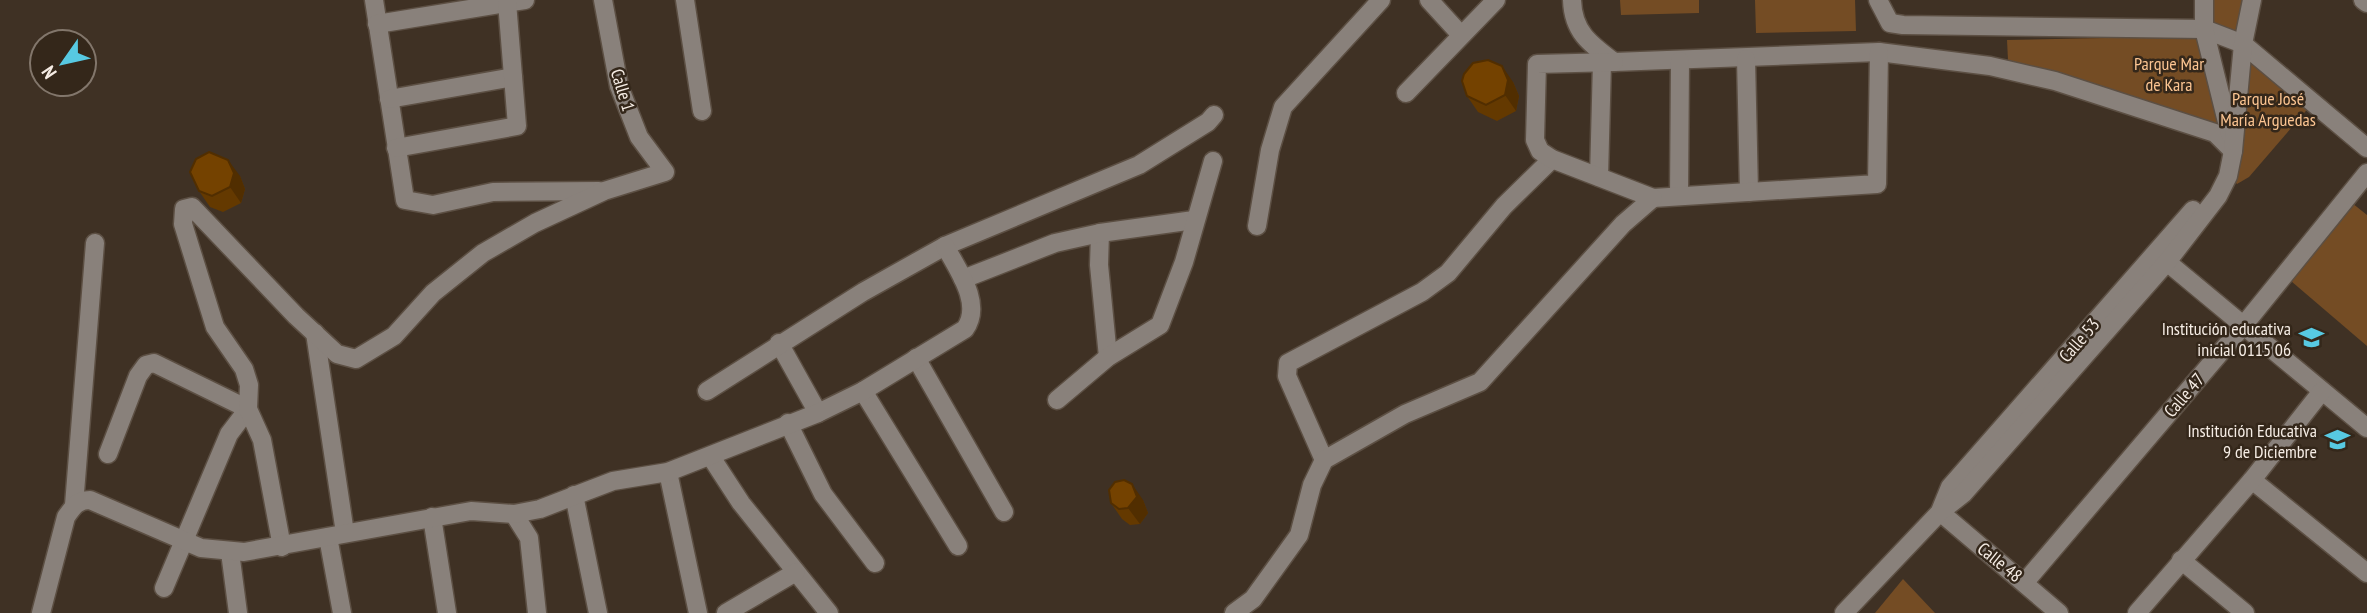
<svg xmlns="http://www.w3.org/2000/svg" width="2367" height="613" viewBox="0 0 2367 613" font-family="'PT Sans Narrow',sans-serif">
<rect width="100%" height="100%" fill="#3f3124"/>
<g fill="#744c24">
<polygon points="1620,0 1699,0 1699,13 1621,15"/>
<polygon points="1755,0 1855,0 1856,31 1756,33"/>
<polygon points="2210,0 2246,0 2237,36 2208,27"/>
<polygon points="2200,36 2223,129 2008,60 2007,40"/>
<polygon points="2244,50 2311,105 2249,177 2237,184 2232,179"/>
<polygon points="2352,203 2367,215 2367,346 2291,281"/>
<polygon points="1903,579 1935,613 1875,613"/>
</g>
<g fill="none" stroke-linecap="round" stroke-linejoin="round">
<defs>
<g id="minor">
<polyline points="374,0 405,200 433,205 493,192 599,191"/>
<polyline points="685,0 702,111"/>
<polyline points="1429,0 1461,35"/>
<path d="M1572 0C1573 32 1590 44 1614 62L1879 52 1990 66 2055 81 2215 133 2233 151"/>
<polyline points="1878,0 1890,23 1903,25 2204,29 2243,44 2367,148"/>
<polyline points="2204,0 2204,29 2230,134"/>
<polyline points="2363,0 2367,3"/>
<polyline points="377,24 525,0"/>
<polyline points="1746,59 1749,192"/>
<polyline points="1406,93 1496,0"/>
<polyline points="389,99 513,77"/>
<polyline points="396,148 517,126 507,2"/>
<polyline points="1599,177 1602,62"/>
<polyline points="1679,196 1680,61"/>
<polyline points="1653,198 1877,184 1879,52"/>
<polyline points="1257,226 1270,150 1283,107 1381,0"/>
<polyline points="1100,233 1099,265 1108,357"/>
<polyline points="2167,262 2367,428"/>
<polyline points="963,279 1055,243 1100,233 1194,220"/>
<polyline points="315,333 345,533"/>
<polyline points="779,343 818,413"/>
<polyline points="916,358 1004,512"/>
<polyline points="707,391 863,292 945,246 1139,165 1208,122 1214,115"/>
<polyline points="863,391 958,546"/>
<polyline points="1057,400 1108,357 1160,325 1184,262 1213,161"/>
<polyline points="788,423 823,494 875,563"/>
<polyline points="108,454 138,376 146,365 154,363 248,409 229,434 164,588"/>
<polyline points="711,457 741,503 829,613"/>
<polyline points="1324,460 1287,376 1288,363 1422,292 1448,273 1504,206 1552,159"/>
<polyline points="668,472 698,613"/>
<polyline points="2252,480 2367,573"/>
<polyline points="574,495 598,613"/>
<polyline points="74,505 95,243"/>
<polyline points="1941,509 1950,487 2193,210"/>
<polyline points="1940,512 2059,613"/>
<polyline points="514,514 529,538 537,613"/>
<polyline points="432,517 447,613"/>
<polyline points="328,537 342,613"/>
<polyline points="282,547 262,440 248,409 249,385 244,369 215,327 183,224 184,209 192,207 296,316 337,354 356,359 394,336 433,293 483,253 535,223 604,191 665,172 639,137 619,86 603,0"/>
<polyline points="230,552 238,613"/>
<polyline points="2181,560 2245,613"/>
<polyline points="2025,582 2243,326 2367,173"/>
<path d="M41 613 66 517C73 507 77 500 90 500L201 548 244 552 471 511 514 514 540 509 613 481 668 472 818 413 863 391 965 329C983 304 958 270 945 246"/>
<polyline points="726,613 796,572"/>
<polyline points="1234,613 1253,599 1299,535 1312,485 1324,460 1405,414 1480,382 1623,224 1653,198 1552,159 1540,151 1535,140 1537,64 1614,62"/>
<polyline points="1844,613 1940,512 1963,494 2167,262 2218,196 2228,176 2233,151 2243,44 2252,0"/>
<polyline points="2137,613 2252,480 2322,391"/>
</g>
</defs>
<use href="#minor" stroke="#5c4f43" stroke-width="21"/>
<use href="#minor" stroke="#89817b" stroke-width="18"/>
</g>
<g fill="#643900">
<polygon points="1513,82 1519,96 1516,111 1497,121 1478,112 1467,96"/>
<polygon points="240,176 245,189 241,203 223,212 210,207 199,191"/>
<polygon points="1143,500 1148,513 1140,524 1130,525 1122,519 1111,503"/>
</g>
<g fill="#512e00">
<polygon points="1502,66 1513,82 1519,96 1516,111 1505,95"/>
<polygon points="228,160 240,176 245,189 241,203 230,187"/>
<polygon points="1132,484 1143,500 1148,513 1140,524 1128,508"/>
</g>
<g fill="#744200" stroke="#512e00" stroke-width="2">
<polygon points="1488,60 1502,66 1508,80 1505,95 1486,105 1467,96 1462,81 1464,74 1473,63"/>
<polygon points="209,152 228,160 234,173 230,187 212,196 199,191 190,172 196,159"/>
<polygon points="1124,480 1132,484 1137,497 1128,508 1119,509 1111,503 1109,490 1115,482"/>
</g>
<defs>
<symbol id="school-bare" viewBox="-9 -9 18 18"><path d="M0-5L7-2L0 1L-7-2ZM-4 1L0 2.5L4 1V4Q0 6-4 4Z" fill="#57c9e2" stroke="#34271a" stroke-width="2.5" paint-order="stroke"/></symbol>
</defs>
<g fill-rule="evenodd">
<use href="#school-bare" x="2294" y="320" width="35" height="35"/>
<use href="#school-bare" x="2320" y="422" width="35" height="35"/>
</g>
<g text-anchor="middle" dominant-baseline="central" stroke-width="5" stroke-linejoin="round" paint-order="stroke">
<g font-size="18" fill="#fcc592" stroke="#34271a">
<text x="2169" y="63">Parque Mar<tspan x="2169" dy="21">de Kara</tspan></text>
<text x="2268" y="98">Parque José<tspan x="2268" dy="21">María Arguedas</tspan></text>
</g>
<g font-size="18" fill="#f6ede5" stroke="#34271a">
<text transform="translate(623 90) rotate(73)">Calle 1</text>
<text transform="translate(2079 340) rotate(-49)">Calle 53</text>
<text transform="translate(2184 395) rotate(-49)">Calle 47</text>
<text transform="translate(2000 562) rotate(39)">Calle 48</text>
</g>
<g font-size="18" fill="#f6ede5" stroke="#34271a" text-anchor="end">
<text x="2291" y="328">Institución educativa<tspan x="2291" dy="21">inicial 0115 06</tspan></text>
<text x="2317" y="430">Institución Educativa<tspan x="2317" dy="21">9 de Diciembre</tspan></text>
</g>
</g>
<g transform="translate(63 63) rotate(236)"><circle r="33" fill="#34271a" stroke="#82766b" stroke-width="2"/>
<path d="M0-5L12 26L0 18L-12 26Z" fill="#57c9e2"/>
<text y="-10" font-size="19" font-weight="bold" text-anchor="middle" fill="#f6ede5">N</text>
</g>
</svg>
